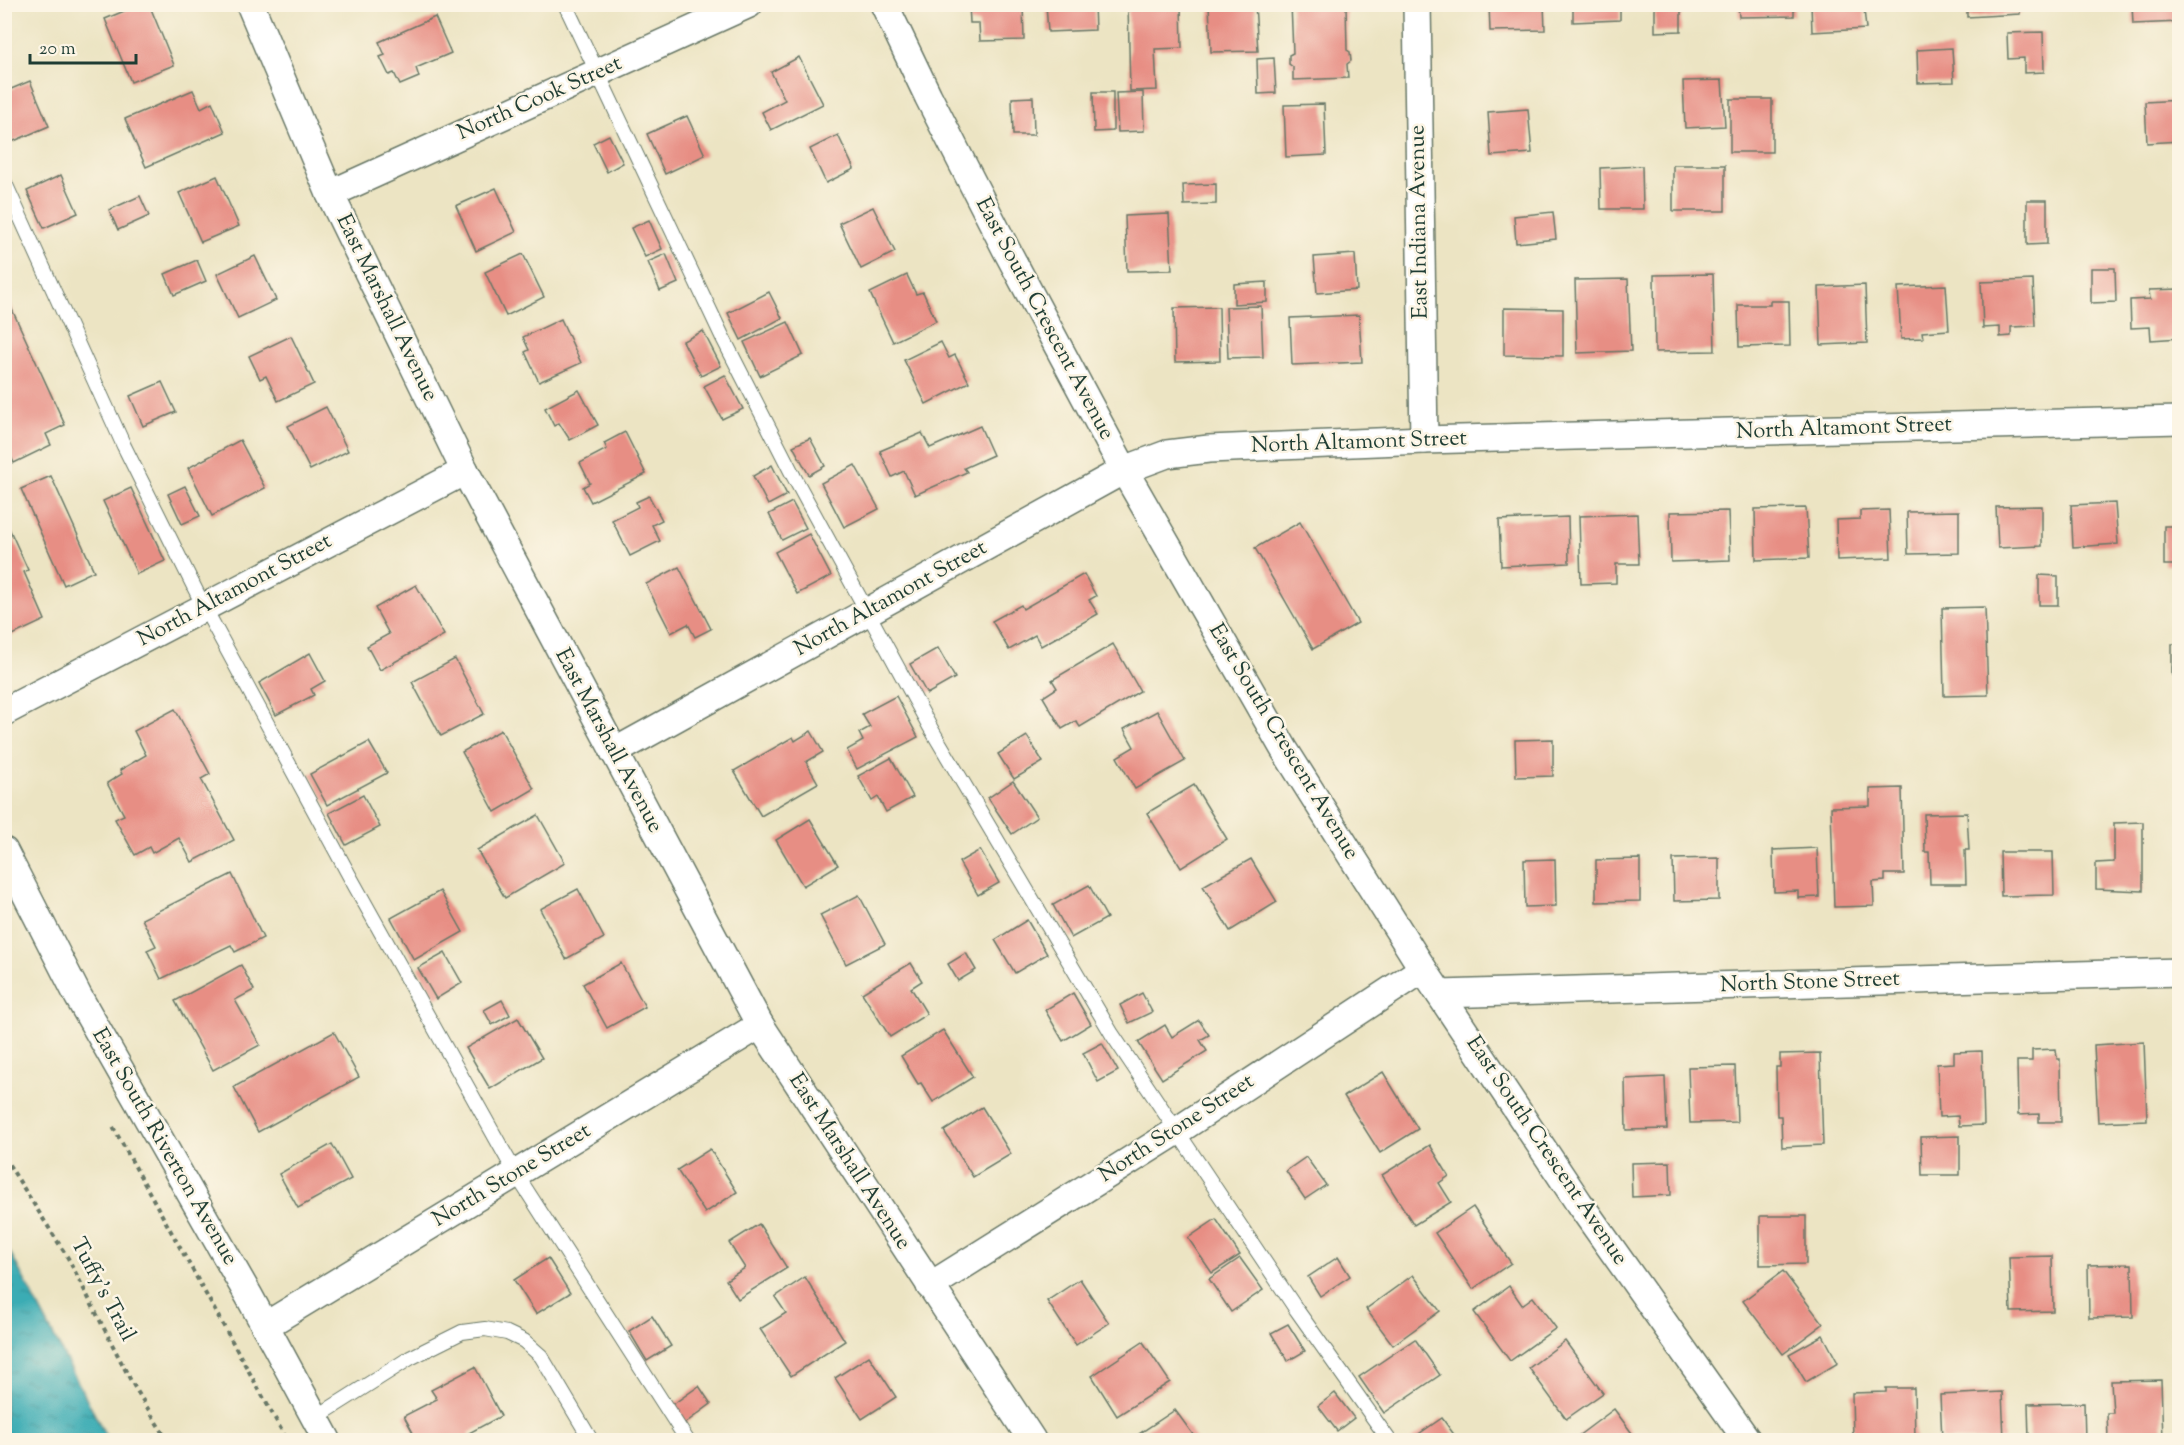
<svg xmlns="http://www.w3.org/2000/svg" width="2184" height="1445" viewBox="0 0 2184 1445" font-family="'Sorts Mill Goudy',serif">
<defs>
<pattern id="water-ripples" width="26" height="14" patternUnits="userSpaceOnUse" patternTransform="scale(1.5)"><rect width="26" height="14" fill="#3bacb4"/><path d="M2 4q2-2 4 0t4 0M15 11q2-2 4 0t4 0" fill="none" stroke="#318d93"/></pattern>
</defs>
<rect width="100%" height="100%" fill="#fcf5e5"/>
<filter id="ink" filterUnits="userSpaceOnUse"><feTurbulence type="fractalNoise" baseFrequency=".0167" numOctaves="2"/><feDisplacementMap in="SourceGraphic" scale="12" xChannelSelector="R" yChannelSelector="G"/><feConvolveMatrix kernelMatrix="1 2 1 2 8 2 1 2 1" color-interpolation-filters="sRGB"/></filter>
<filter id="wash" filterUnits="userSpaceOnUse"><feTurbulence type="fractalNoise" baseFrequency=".008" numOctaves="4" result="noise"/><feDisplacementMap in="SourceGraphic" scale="24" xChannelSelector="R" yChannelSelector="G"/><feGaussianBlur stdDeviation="1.35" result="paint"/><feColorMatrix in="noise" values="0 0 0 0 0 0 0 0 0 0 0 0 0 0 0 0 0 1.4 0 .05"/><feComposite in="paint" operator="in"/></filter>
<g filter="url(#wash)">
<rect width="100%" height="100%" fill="#ece4c3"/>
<polygon fill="url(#water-ripples)" stroke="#2d7474" stroke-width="1.5" points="4,1244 12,1256 108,1440 5,1440"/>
<g id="blocks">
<g fill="#e78e84">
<polygon points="141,4 149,4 174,65 131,82 105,19"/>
<polygon points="969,4 1023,4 1024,40 980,41 979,23 970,23"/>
<polygon points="1046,4 1094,4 1095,30 1048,32"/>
<polygon points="1128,4 1181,4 1182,48 1155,49 1157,90 1130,91"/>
<polygon points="1209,4 1255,4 1258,51 1211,52"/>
<polygon points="1291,4 1346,4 1347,50 1350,52 1351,61 1347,64 1348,78 1293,80 1293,67 1289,64 1289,55 1293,53"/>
<polygon points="1489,4 1544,4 1545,30 1490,31"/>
<polygon points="1573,4 1620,4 1620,20 1573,22"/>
<polygon points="1655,4 1707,4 1707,11 1681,11 1681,31 1655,32"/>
<polygon points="1738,4 1794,4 1794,16 1739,17"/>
<polygon points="1811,4 1870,4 1870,9 1864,9 1866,29 1812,32"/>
<polygon points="1967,4 2020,4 2020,14 1967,17"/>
<polygon points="2132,4 2180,4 2180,22 2133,24"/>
<polygon points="435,17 451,53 416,68 419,77 400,85 394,73 389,75 380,57 385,55 379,42"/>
<polygon points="2043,32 2044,72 2024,73 2024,58 2008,59 2007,33"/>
<polygon points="1952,48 1954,82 1918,83 1917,50"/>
<polygon points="799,57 823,104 771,130 762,112 785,100 771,72"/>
<polygon points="1274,58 1276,93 1258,94 1257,59"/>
<polygon points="1722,80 1725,126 1685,128 1683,81"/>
<polygon points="30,81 49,126 7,144 4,138 4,92"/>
<polygon points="193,90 201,108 212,102 225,132 146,167 125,119"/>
<polygon points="1093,92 1113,92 1113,131 1094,132"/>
<polygon points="1143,92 1144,131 1118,132 1116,93"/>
<polygon points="1033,97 1034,135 1013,135 1012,98"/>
<rect x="1730" y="99" width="42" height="53"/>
<polygon points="2180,100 2180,141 2147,143 2145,102"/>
<polygon points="1324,104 1326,155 1286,157 1284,105"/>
<polygon points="1528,109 1532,153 1491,156 1488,112"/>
<polygon points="687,116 705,155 665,174 647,134"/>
<polygon points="609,135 623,163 607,172 593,143"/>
<polygon points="838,135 854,169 826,183 810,149"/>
<rect x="1673" y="165" width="52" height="46"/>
<polygon points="1642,166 1643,209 1601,209 1600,168"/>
<polygon points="61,175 78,213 44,228 27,191"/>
<polygon points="217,176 239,226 201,242 179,193"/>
<polygon points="1216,184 1216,204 1184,205 1183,185"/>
<polygon points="496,188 516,232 476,251 456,206"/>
<polygon points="140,196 149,216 118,230 109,210"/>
<polygon points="2027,200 2047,200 2047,244 2027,245"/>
<polygon points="873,207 895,252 861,269 839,223"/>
<polygon points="1553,212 1556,239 1516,243 1514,216"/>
<polygon points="1169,214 1172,270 1127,271 1125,216"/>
<polygon points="649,220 662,249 645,257 631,228"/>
<polygon points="523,254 544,297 506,316 485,272"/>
<polygon points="666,254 678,283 660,291 648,262"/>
<polygon points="1355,254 1357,290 1317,293 1314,257"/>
<polygon points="255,256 276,300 238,318 217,274"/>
<polygon points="197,260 206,281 174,295 165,274"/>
<polygon points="2091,268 2115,268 2116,302 2091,303"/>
<polygon points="1713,274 1715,351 1655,352 1654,275"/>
<polygon points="907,275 916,294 923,292 936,321 893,342 870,293"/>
<polygon points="1628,279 1631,351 1577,353 1575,280"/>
<polygon points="2033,280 2035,326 2011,327 2011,336 2000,337 2000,327 1983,328 1981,282"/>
<polygon points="1267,282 1267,302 1234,304 1234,284"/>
<polygon points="1865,285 1867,343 1821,345 1819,287"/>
<polygon points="1946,285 1949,330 1922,332 1923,338 1901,339 1898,287"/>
<polygon points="2180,289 2180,338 2151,340 2150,327 2131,328 2130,300 2150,299 2149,290"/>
<polygon points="4,292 65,425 46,434 51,445 14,463 4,442"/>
<polygon points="769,292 782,318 741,340 728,313"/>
<polygon points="1770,301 1789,301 1790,346 1739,347 1738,305 1770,305"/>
<polygon points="1261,306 1263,357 1228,358 1226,307"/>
<polygon points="1219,307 1220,361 1175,362 1174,308"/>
<polygon points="1504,308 1563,309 1563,356 1504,355"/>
<polygon points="1359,315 1362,362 1292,365 1290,318"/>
<polygon points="561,319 581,363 539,382 525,352 529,350 523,337"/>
<polygon points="788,322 803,355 760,376 744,342"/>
<polygon points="703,331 721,366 701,376 683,341"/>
<polygon points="291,336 314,384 278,401 266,376 260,379 249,356"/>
<polygon points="941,342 949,358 955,355 969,382 926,404 904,360"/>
<polygon points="725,375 743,409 722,419 704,386"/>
<polygon points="162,382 176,412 143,426 130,396"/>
<polygon points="579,390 598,425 570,440 559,423 554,426 545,408"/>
<polygon points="326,407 348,451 310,470 288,426"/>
<polygon points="980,426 993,455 964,468 967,472 915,495 904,471 892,477 880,451 922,433 930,448"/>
<polygon points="625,432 646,474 591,502 583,487 590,483 580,463 607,449 604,443"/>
<polygon points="810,438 825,466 809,475 793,446"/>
<polygon points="240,440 265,488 212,516 188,468"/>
<polygon points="772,465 787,495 768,505 753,476"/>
<polygon points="855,465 879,509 844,527 821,483"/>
<polygon points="51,476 94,571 64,585 21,489"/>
<polygon points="185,486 200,516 182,524 168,494"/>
<polygon points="131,488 165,561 137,574 103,501"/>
<polygon points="649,496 662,520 652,525 660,541 630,556 612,520 638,507 636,502"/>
<polygon points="792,502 806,528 782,540 769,514"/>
<polygon points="2115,503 2118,544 2073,547 2071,505"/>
<polygon points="2042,506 2042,546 1998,548 1996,507"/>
<polygon points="1806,508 1809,558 1756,560 1755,509"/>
<polygon points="1889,510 1891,558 1837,560 1836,520 1860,519 1860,511"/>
<polygon points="1728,511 1730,560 1671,562 1670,512"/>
<polygon points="1959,511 1959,553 1908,554 1907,512"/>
<polygon points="1637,514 1639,564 1616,564 1616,583 1581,584 1579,516"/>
<polygon points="4,517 28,570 24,572 45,620 4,639"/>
<polygon points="1568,517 1569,563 1501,566 1499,520"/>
<polygon points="1300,522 1358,623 1313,649 1255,548"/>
<rect x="2164" y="526" width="16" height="39"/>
<polygon points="809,534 831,576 797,594 775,552"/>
<polygon points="679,567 711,629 695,637 688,624 671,633 646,584"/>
<polygon points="1084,574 1096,596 1089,600 1098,614 1041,646 1035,635 1009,650 992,621 1021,605 1023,609"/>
<polygon points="2039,575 2058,576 2058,605 2039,605"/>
<polygon points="416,585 444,635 380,670 367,646 389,634 375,608"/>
<polygon points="1985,607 1988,695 1944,696 1942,608"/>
<polygon points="1113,644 1140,691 1080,727 1076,721 1062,729 1043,697 1057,688 1052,680"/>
<rect x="2172" y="644" width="8" height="31"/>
<polygon points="938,648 955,678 927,694 910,664"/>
<polygon points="310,653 325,681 311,689 314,695 276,715 259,683"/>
<polygon points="455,659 484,714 441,736 412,682"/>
<polygon points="896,696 918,737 857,769 847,750 863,741 859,733 870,727 862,714"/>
<polygon points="175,709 210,774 201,779 234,840 192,862 179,838 152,853 149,847 135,855 115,819 124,815 107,783 122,774 120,770 146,755 134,731"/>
<polygon points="1157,711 1185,761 1135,789 1117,757 1134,747 1124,729"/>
<polygon points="501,730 534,789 495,812 462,752"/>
<polygon points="811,731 823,752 806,762 818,783 761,816 734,771 793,737 795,741"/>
<polygon points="1027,736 1043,762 1014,779 998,754"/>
<polygon points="1553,739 1553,776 1516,777 1515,740"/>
<polygon points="369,742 387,773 327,805 310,774"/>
<polygon points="891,758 913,797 886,812 878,797 872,801 858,776"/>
<polygon points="1013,781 1037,817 1012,834 988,798"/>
<polygon points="1194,785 1227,839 1181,868 1147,813"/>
<polygon points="1902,788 1904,874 1885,874 1885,881 1873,882 1874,906 1834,907 1831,807 1870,806 1870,789"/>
<polygon points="363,795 380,827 346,845 329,813"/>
<polygon points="1967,813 1969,850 1965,850 1966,884 1930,884 1929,852 1925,852 1924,814"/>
<polygon points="538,815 565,863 505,898 477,850"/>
<polygon points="810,819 838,865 803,886 776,840"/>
<polygon points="2143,822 2143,891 2096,889 2096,863 2114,862 2114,823"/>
<polygon points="1817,848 1819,897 1798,898 1798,891 1774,892 1773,850"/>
<polygon points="980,850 999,883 978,895 959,862"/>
<polygon points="2000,852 2053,852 2054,895 2001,896"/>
<polygon points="1719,858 1719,900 1674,901 1673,859"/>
<polygon points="1251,859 1277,902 1230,931 1203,886"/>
<polygon points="1555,859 1556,906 1525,907 1524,860"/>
<polygon points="1640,859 1640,901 1596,902 1596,860"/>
<polygon points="232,874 263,938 235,952 231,945 161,979 147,950 156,946 142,919"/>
<polygon points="1089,885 1107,918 1071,938 1053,905"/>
<polygon points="578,889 604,938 566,959 540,909"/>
<polygon points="440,891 463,932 414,960 391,918"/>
<polygon points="859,895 885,944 846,964 820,915"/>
<polygon points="1027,920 1047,954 1015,973 995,940"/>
<polygon points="445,953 462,983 436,999 418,968"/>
<polygon points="966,953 976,970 958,981 948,964"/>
<polygon points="621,963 645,1007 607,1028 583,984"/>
<polygon points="911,963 922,981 911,988 927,1014 890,1037 862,993"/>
<polygon points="241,965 254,990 235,1000 260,1045 213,1070 175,1001"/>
<polygon points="1073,993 1091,1024 1063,1041 1045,1010"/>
<polygon points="1142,993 1152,1012 1129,1023 1120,1005"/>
<polygon points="502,1000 510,1015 492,1025 484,1010"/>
<polygon points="518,1018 542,1058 490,1089 466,1048"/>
<polygon points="1199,1020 1209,1035 1200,1040 1207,1051 1162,1079 1138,1042 1165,1025 1172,1037"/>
<polygon points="943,1030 973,1077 933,1102 921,1083 918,1084 901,1056"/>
<polygon points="334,1032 359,1077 258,1132 234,1087"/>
<polygon points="2144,1042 2147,1120 2098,1122 2094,1045"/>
<polygon points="1102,1043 1118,1071 1098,1082 1083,1053"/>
<polygon points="2056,1049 2057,1059 2060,1059 2061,1122 2039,1122 2039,1114 2018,1115 2017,1061 2032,1061 2032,1050"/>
<polygon points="1982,1051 1984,1125 1959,1126 1958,1116 1939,1117 1937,1064 1954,1063 1954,1052"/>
<polygon points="1820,1053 1823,1145 1782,1147 1781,1116 1777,1116 1776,1067 1780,1067 1780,1054"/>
<polygon points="1735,1066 1737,1122 1690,1123 1688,1067"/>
<polygon points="1383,1072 1418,1129 1380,1153 1344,1096"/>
<polygon points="1665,1077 1667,1129 1626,1130 1625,1079"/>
<polygon points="982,1107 1011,1154 973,1177 944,1131"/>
<polygon points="1960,1136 1960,1175 1922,1175 1921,1137"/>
<polygon points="332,1144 351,1179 298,1208 279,1174"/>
<polygon points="1430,1145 1449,1176 1439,1183 1451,1202 1414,1225 1382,1175"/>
<polygon points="710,1149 737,1192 705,1213 677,1170"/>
<polygon points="1306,1157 1326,1185 1305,1199 1286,1171"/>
<polygon points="1670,1162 1671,1195 1632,1197 1631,1163"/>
<polygon points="1473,1207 1511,1263 1473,1289 1435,1233"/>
<polygon points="1760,1216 1806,1216 1806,1264 1760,1265"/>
<polygon points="1216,1219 1240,1255 1212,1273 1188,1238"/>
<polygon points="759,1224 787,1268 738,1299 726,1280 745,1268 729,1243"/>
<polygon points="2052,1256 2053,1311 2011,1312 2009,1257"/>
<polygon points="1338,1257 1350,1276 1320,1296 1308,1277"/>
<polygon points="548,1258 570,1293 536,1314 514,1280"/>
<polygon points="1240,1258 1263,1290 1231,1312 1209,1279"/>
<polygon points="2132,1264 2133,1317 2089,1318 2088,1265"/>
<polygon points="1783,1271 1823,1324 1783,1354 1743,1301"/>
<polygon points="1413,1275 1440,1311 1393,1345 1366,1309"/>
<polygon points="805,1277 845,1341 791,1376 760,1329 786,1313 775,1297"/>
<polygon points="1080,1279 1109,1323 1076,1345 1047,1301"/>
<polygon points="1509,1286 1522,1305 1533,1297 1556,1328 1510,1361 1474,1312"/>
<polygon points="652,1316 671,1346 647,1361 629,1331"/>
<polygon points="1288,1324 1305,1351 1288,1361 1271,1333"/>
<polygon points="1823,1335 1838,1363 1806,1382 1789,1354"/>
<polygon points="1415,1339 1440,1375 1384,1413 1359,1377"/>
<polygon points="1565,1341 1603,1393 1566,1419 1529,1368"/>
<polygon points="1143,1342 1170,1382 1117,1416 1092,1376"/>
<polygon points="869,1356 896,1397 862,1419 835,1378"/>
<polygon points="475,1367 501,1416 469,1433 473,1440 417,1440 404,1416 437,1399 431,1390"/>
<polygon points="2161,1380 2163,1440 2130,1440 2129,1438 2108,1438 2107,1413 2113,1413 2111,1381"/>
<polygon points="699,1386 711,1404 684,1424 672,1405"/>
<polygon points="1886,1388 1914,1388 1915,1440 1853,1440 1852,1393 1886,1392"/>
<polygon points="2002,1392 2004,1440 1942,1440 1940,1395"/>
<polygon points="1335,1393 1354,1418 1337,1431 1318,1406"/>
<polygon points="2084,1403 2085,1440 2029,1440 2028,1404"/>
<polygon points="1614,1409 1637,1440 1640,1437 1642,1440 1582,1440 1578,1436"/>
<polygon points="1175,1410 1197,1440 1144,1440 1139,1434"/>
<polygon points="1442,1418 1458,1440 1410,1440"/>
</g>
</g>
</g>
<g filter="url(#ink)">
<use href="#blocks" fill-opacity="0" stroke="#677766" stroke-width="1.5"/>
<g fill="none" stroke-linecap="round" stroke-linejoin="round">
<defs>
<g id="service">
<polyline points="565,4 722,336 794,477 930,727 1112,1034 1296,1309 1389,1440"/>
<polyline points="4,181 124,446 204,607 349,875 516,1174 687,1440"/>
<polyline points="315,1418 410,1358 462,1332 485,1329 507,1333 524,1341 541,1356 591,1440"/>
</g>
<g id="minor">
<polyline points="250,4 330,194 465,471 760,1025 1032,1440"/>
<polyline points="884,4 928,96 1006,249 1124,470 1284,749 1423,969 1579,1203 1747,1440"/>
<polyline points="1417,4 1424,440"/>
<polyline points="330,194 749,4"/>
<polyline points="4,712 465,471"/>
<polyline points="614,752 1124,470 1167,454 1209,449 1424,440 2180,420"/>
<polyline points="4,851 78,996 249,1296 327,1440"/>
<polyline points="1440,994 2180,972"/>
<polyline points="930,1286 1177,1131 1423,969"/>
<polyline points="265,1326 760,1025"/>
</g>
</defs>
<use href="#service" stroke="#677766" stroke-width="16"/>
<use href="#minor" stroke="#677766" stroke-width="30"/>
<g stroke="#677766" stroke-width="4" stroke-dasharray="4.5 4.5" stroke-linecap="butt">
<polyline points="113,1127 287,1440"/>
<polyline points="4,1157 68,1258 131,1381 167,1440"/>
</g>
<use href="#service" stroke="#fff" stroke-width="14"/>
<use href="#minor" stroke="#fff" stroke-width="27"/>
</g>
</g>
<g text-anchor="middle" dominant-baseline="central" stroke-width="5" stroke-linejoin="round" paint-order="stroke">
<g font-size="22" fill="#1f3d34" stroke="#fcf5e5">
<text transform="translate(540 99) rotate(-24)">North Cook Street</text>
<text transform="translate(1420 222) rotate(-91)">East Indiana Avenue</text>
<text transform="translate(386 308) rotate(64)">East Marshall Avenue</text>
<text transform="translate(1044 319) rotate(62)">East South Crescent Avenue</text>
<text transform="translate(1844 429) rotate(-2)">North Altamont Street</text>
<text transform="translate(1359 443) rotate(-2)">North Altamont Street</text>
<text transform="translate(235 591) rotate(-28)">North Altamont Street</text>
<text transform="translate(891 599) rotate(-29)">North Altamont Street</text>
<text transform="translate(608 741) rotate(62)">East Marshall Avenue</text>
<text transform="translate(1283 742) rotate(59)">East South Crescent Avenue</text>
<text transform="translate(1810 983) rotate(-2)">North Stone Street</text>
<text transform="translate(1177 1129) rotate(-33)">North Stone Street</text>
<text transform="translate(164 1147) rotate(60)">East South Riverton Avenue</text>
<text transform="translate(1546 1151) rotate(56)">East South Crescent Avenue</text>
<text transform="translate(849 1162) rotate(57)">East Marshall Avenue</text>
<text transform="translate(512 1176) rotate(-31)">North Stone Street</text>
<text transform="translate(102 1290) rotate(62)">Tuffy's Trail</text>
</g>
</g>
<rect width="2184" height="1445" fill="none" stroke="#fcf5e5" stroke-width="24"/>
<path d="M30 54v9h106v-9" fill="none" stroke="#1f3d34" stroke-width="3"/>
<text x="39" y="54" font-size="18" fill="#1f3d34" stroke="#fcf5e5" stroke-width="4.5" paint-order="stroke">20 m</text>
</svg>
